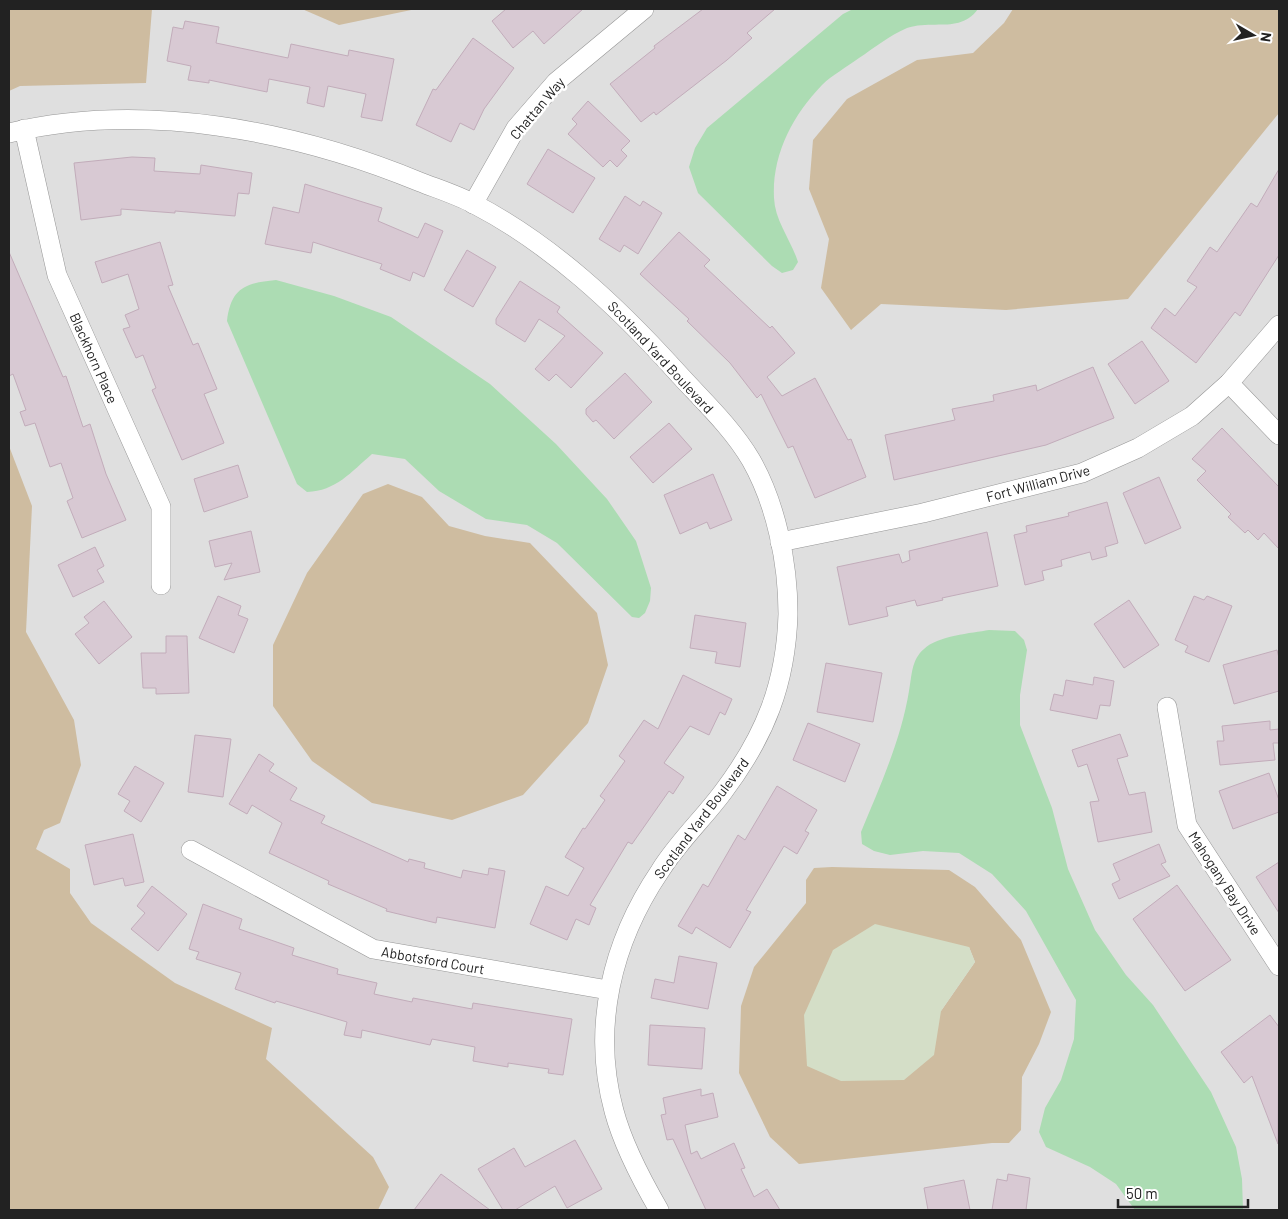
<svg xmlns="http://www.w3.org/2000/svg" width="1288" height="1219" viewBox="0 0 1288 1219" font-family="Barlow,sans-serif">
<rect width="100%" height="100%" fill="#f1e9ec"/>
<rect fill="#dfdfdf" x="9" y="9" width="1270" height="1201"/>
<g fill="#cebca0" fill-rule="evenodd">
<polygon points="9,9 152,9 146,83 20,86 9,91"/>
<polygon points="302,9 416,9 339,25"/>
<polygon points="1013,9 1279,9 1279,113 1128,299 1006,310 881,304 851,330 821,288 829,239 809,189 813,140 847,99 917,60 973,53 1004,23"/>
<polygon points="9,446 32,506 26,632 74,720 81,765 60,823 44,830 36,849 70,869 70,893 91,923 175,983 272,1028 266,1059 373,1157 389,1187 378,1210 9,1210"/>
<polygon points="388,484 422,497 449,526 485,536 530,543 597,613 608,665 588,723 523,795 452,820 372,803 312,761 273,706 273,645 307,573 363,494"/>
<path d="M832 867 949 870 975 887 1021 940 1051 1012 1039 1044 1022 1077 1021 1130 1009 1143H992L799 1164 770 1137 739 1073 741 1006 754 967 806 903V880L814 868ZM969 947 975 962 941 1011Z"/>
</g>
<polygon fill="#d4dec7" points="875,924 969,947 975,962 941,1011 934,1055 904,1080 841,1081 807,1066 804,1015 833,950"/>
<g fill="#acdcb3">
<path d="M853 9H978C960 34 932 19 907 28 890 35 874 48 859 58 847 67 832 75 822 85 792 116 772 155 774 198 775 221 791 240 798 262L793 270 782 273 772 266 698 193 689 167 695 148 707 128 843 14Z"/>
<path d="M276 280 334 296 391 317 490 384 556 444 607 499 636 541 651 588 650 601 645 613 639 618 632 617 557 543 527 525 486 519 439 491 405 459 372 454C351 472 336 491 307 492L297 484 227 321C231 288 245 283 276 280Z"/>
<path d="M989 630 1015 631 1024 640 1027 650 1020 695V725L1052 808 1068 869 1095 930 1126 975 1153 1005 1211 1092 1236 1147 1242 1179 1243 1210H1135L1116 1184 1090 1167 1046 1147 1039 1132 1045 1108 1061 1080 1074 1039 1076 1000 1026 911 992 874 959 853 923 851 890 855 874 851 862 844 861 832C880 786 901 740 909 691 912 676 911 660 924 649 937 636 972 633 989 630Z"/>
</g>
<g fill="#d8c9d3" stroke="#c2acba">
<polygon points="506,9 583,9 544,44 533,31 513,48 492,21"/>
<polygon points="703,9 775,9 747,33 752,38 727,60 656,115 654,112 641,122 610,84 655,48 654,46"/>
<polygon points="185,21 219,27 216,43 288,58 291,44 348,56 349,50 394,59 382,121 361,117 366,94 328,86 324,107 307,103 310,87 269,79 267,92 209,80 209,83 188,80 191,66 167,61 173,27 183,29"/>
<polygon points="473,38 514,68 484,109 474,130 460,123 451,142 416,125 433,89 436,90"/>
<polygon points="588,101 630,141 621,150 627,156 617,167 610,160 603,167 568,134 577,124 572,119"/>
<polygon points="548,149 595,178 573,213 527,184"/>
<polygon points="132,157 155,158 154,171 200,174 201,165 252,173 249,194 238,193 235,216 175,211 175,213 121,209 121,215 81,220 74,163"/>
<polygon points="1279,169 1279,255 1240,316 1235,312 1196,363 1151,328 1165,308 1175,316 1197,287 1187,281 1210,247 1217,252 1251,203 1257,207"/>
<polygon points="305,184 382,208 378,221 418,238 425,223 443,231 424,277 413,272 410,281 380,269 382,264 313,242 311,253 265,244 273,207 299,213"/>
<polygon points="625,196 640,206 643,201 662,213 638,254 624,245 620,252 599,239"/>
<polygon points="679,232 710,260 704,266 770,328 772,326 795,353 767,377 782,396 815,378 848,440 851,439 866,477 815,498 793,446 788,448 761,394 757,398 730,363 687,321 689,319 640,274"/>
<polygon points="160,242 173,285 168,286 193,345 198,343 217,389 204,394 224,443 182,460 152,390 156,388 143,355 136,358 123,329 130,327 125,315 139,309 128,274 102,283 95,262"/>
<polygon points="467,250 496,267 473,307 444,290"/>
<polygon points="9,252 63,377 66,376 83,427 90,424 106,474 126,520 82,538 67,501 73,498 61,463 50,467 35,423 25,426 20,412 26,410 13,374 9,376"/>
<polygon points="520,281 560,307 557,312 603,353 571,388 556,374 549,381 535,369 565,336 539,319 525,342 496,324 496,319"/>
<polygon points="1142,341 1169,381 1135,404 1108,364"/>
<polygon points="1093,367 1114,418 1046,445 894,480 885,435 955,420 952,409 994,401 993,395 1036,385 1037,391"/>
<polygon points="625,373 652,402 614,439 596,420 593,422 586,414 586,409"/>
<polygon points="669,423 692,449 653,483 630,457"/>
<polygon points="1222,428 1279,487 1279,549 1264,533 1258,540 1248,530 1245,533 1228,517 1231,514 1197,480 1206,471 1192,459"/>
<polygon points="238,465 248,497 204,512 194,479"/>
<polygon points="713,474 732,520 710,529 707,522 680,534 664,495"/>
<polygon points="1159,477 1181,528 1145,544 1123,493"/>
<polygon points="1107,502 1118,543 1105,547 1107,556 1092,560 1090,552 1061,560 1062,566 1042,571 1044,580 1025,585 1014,535 1027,532 1026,526 1069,516 1068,513"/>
<polygon points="251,531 260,572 224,580 232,563 215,567 209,541"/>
<polygon points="987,532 998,586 942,598 943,600 917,606 915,600 886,607 888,616 849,625 837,567 899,554 902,563 910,560 909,551"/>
<polygon points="95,547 104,566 97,570 104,582 73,597 58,565"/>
<polygon points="218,596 241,606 238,615 248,619 234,653 199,638"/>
<polygon points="1194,596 1204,600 1207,596 1232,606 1209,662 1185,652 1188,646 1175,640"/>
<polygon points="1129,600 1159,645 1124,668 1094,624"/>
<polygon points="104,601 132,637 99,664 75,634 89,623 84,617"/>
<polygon points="695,615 746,623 740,667 715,663 717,652 690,648"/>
<polygon points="166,636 187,636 189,693 156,694 156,688 143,688 141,653 166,653"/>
<polygon points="1277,650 1279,658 1279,691 1234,704 1223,665"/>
<polygon points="826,663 882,673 873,722 817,712"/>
<polygon points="683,675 732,699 725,715 720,712 709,735 690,726 664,763 684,777 673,794 669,791 632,844 628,842 590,905 596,908 589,925 576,919 567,940 530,924 546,886 568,896 584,868 565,857 583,828 585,829 605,800 600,796 625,761 619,756 644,720 658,729"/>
<polygon points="1094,677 1114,681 1110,706 1100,705 1097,719 1050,710 1054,694 1063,696 1066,680 1093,685"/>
<polygon points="1270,721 1270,730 1279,729 1279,743 1273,743 1275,760 1220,765 1217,741 1224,741 1222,726"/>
<polygon points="808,723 860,744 845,782 793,760"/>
<polygon points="1120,734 1128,756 1117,759 1129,795 1145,792 1152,832 1098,842 1090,802 1099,801 1087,764 1078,767 1072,750"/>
<polygon points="195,735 231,739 223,797 188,792"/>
<polygon points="259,754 274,764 269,771 297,788 290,800 325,816 321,823 408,862 409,859 425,863 424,868 461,878 463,870 488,875 489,868 505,871 495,928 437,917 436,923 386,911 387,909 328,884 329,881 269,853 282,823 252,805 247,814 229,804"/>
<polygon points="135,766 164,783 141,822 124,811 130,801 118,794"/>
<polygon points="1269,773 1279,800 1279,812 1233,829 1219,791"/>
<polygon points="777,786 817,810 805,831 809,833 797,854 784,846 746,910 751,912 730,948 696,927 692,934 678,926 703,884 708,887 738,835 745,840"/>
<polygon points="133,834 144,882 125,886 123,878 94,885 85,845"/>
<polygon points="1159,844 1166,862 1161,864 1170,876 1119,899 1112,884 1120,880 1113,864"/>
<polygon points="1279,862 1279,913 1256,877"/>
<polygon points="1177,885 1231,960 1185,991 1133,919"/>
<polygon points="152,886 187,914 158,951 131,929 145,913 137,906"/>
<polygon points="203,904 242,919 239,929 294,948 292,955 338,969 337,974 377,983 374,994 412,1002 413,998 472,1009 473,1003 572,1019 563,1075 548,1073 549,1069 508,1063 508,1067 473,1061 475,1047 432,1039 430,1045 362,1030 361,1038 344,1035 347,1022 276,1001 275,1003 235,989 241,973 196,959 199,952 189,949"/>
<polygon points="679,956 717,963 708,1009 651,998 655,979 674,983"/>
<polygon points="1270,1015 1279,1027 1278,1144 1252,1076 1244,1083 1221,1052"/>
<polygon points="650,1025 705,1028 702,1069 648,1065"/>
<polygon points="701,1089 701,1096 713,1093 718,1117 685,1125 691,1154 697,1151 701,1159 734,1143 745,1168 741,1169 754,1197 767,1189 780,1210 706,1210 673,1139 667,1140 661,1115 666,1114 663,1098"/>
<polygon points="575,1140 602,1189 567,1208 555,1186 515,1210 503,1210 478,1169 514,1148 525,1167"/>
<polygon points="441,1174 490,1210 414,1210"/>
<polygon points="1008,1174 1030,1178 1026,1210 992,1210 997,1179 1007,1181"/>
<polygon points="964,1180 970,1210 928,1210 924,1188"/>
</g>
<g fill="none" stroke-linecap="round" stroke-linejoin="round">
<defs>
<g id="minor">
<polyline points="24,129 57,275 161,507 161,585"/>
<path d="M9 133C143 101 294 130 420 182 438 189 457 195 474 204 551 244 617 306 675 370 700 398 731 426 751 460 776 504 788 562 788 614 786 684 765 736 723 792 703 819 678 842 660 871 612 942 591 1027 614 1111 623 1145 641 1179 659 1210"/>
<polyline points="473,204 516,128 556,82 644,9"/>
<polyline points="1229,383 1279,435"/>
<polyline points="780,542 923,513 1082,473 1138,448 1192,416 1229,383 1279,325"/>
<polyline points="1167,707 1187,825 1279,966"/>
<polyline points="191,850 373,949 608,990"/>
</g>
</defs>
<use href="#minor" stroke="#969696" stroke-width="20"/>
<use href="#minor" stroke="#fff" stroke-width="19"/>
</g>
<g text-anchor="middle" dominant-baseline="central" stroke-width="5" stroke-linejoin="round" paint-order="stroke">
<g font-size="14" fill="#222" stroke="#fff">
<text transform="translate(537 108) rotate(-50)">Chattan Way</text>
<text transform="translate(661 357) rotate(47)">Scotland Yard Boulevard</text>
<text transform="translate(94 358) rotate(66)">Blackhorn Place</text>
<text transform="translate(1038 483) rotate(-15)">Fort William Drive</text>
<text transform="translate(701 818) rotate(-53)">Scotland Yard Boulevard</text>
<text transform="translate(1225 883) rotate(57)">Mahogany Bay Drive</text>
<text transform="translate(433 960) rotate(10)">Abbotsford Court</text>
</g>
</g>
<rect width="1288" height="1219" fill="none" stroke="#222222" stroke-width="20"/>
<g transform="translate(1253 35) rotate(99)" stroke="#ffffff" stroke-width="4" paint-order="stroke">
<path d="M0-4L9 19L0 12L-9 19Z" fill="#222222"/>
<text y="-8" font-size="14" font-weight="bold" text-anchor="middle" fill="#222222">N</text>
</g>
<path d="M1118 1199v8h130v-8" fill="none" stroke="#222222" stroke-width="2.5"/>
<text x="1126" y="1199" font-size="15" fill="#222222" stroke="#ffffff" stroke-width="4" paint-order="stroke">50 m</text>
</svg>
